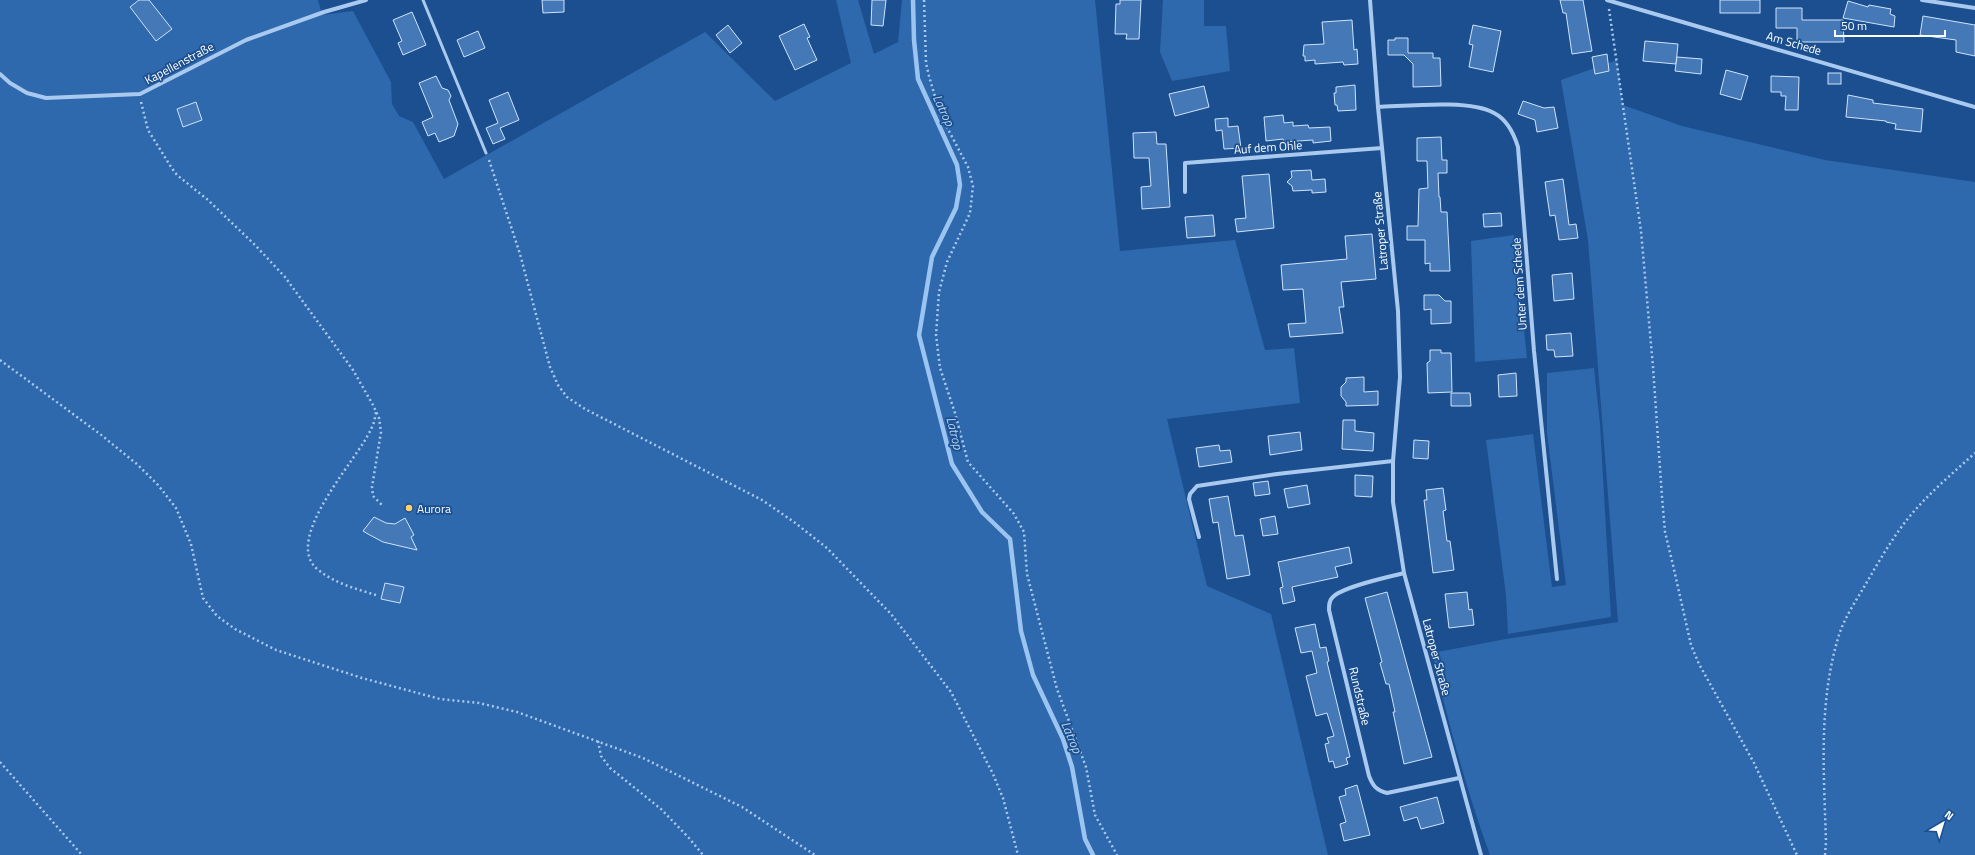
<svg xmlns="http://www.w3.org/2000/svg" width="1975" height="855" viewBox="0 0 1975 855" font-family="'Titillium Web',sans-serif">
<rect width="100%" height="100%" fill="#1b4f8f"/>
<g fill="#2e69ad">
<polygon points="0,0 318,0 322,15 353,11 391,82 392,104 399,116 413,122 444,179 705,32 775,101 851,63 836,0 858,0 874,54 898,42 902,0 1095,0 1120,251 1235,240 1265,350 1294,348 1300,403 1167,419 1207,586 1271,614 1328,855 0,855"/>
<polygon points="1163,0 1204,0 1204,26 1226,26 1230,71 1172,81 1160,52"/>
<path d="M1617 60 1623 105 1682 126 1825 160 1975 182V855H1490C1466 789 1448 722 1432 653L1506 639 1618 622 1588 240 1561 80Z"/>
<polygon points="1514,235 1527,358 1475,362 1471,241"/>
<polygon points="1594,368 1600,424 1611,617 1508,634 1506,595 1486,440 1533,434 1552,587 1566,585 1547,433 1547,373"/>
</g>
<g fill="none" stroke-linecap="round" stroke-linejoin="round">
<polyline stroke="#9cc4f0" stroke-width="4.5" points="913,0 914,40 918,79 957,165 960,185 956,208 932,257 919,335 952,464 982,512 1010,539 1021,631 1033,675 1063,739 1072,767 1085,839 1093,855"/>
</g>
<g fill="#4478b7" stroke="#cfe3fa">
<polygon points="139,0 149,0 172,29 156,41 130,7"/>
<polygon points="542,0 564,0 564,12 543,13"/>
<polygon points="872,0 886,0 883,26 871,25"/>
<polygon points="1120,0 1141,0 1139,39 1126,39 1127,34 1115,34 1116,4 1120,4"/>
<polygon points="1560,0 1583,0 1592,51 1572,54 1566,13 1563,13"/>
<rect x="1720" y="0" width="40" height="13"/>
<polygon points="1848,1 1868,7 1869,5 1891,9 1890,14 1895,16 1894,27 1843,18"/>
<polygon points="1776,8 1802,8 1802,20 1843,20 1844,42 1797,42 1797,28 1776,28"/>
<polygon points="412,12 426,45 403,55 398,43 402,41 393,20"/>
<polygon points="1923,16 1975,25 1975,56 1956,52 1956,40 1920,35"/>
<polygon points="1352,20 1354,50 1357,49 1358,64 1344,65 1343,62 1315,64 1315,60 1305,61 1305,56 1303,56 1304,45 1324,44 1322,22"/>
<polygon points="804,24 810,37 807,38 817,60 795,70 779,36"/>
<polygon points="728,25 742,43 730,53 716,35"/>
<polygon points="1473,25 1501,31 1493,72 1469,67 1473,45 1469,44"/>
<polygon points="478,31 485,48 464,57 457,40"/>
<polygon points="1395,38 1408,38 1408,53 1433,53 1433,58 1440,58 1441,86 1413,87 1413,64 1404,55 1388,55 1388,40 1395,40"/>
<polygon points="1645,41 1678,44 1676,64 1643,61"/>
<polygon points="1607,54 1609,71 1595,74 1592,57"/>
<polygon points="1677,57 1702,59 1701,74 1675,71"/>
<polygon points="1726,70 1748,76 1741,100 1720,94"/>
<rect x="1828" y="73" width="13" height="11"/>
<polygon points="436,76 442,88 448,90 451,96 449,100 458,124 454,136 439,142 435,133 428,136 422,122 433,117 419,83"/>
<polygon points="1771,76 1799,77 1798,110 1785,110 1786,96 1781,96 1781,92 1771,92"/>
<polygon points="1355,85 1356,110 1338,111 1337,105 1335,105 1334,93 1336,93 1336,87"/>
<polygon points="1204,86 1209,107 1175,116 1169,94"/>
<polygon points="508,92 519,120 500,128 505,139 493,144 486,128 498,123 489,100"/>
<polygon points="1848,95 1873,100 1873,103 1923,109 1921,132 1895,129 1896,124 1886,122 1886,121 1846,117"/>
<polygon points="1523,101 1544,108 1554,107 1558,128 1537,132 1535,120 1518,114"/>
<polygon points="196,102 202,120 183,127 177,109"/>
<polygon points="1283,115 1284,123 1293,122 1293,126 1308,125 1309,128 1330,127 1331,141 1313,143 1313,140 1284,142 1283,139 1266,141 1264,117"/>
<polygon points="1228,118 1228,127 1238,126 1241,148 1224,149 1222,130 1216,131 1215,119"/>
<polygon points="1156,132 1157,144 1166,144 1170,207 1142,209 1141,187 1151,186 1149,158 1134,158 1133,133"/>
<polygon points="1441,137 1442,160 1447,160 1447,173 1438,173 1439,197 1440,197 1441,212 1447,212 1450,271 1430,271 1430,263 1425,264 1425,240 1407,240 1407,226 1418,226 1419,189 1428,188 1427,161 1417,161 1417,138"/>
<polygon points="1311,170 1312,180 1325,179 1326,192 1312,193 1312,190 1293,191 1292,186 1287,182 1292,177 1291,171"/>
<polygon points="1269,174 1274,228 1237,232 1235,219 1246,218 1242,176"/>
<polygon points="1563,179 1569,225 1576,224 1578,238 1559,240 1555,215 1550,216 1545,182"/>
<polygon points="1501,213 1502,226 1484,227 1483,214"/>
<polygon points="1213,215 1215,236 1187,238 1185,217"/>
<polygon points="1372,234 1376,279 1341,282 1344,307 1339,307 1343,333 1290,337 1288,324 1306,323 1303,289 1283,290 1281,265 1347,259 1345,236"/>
<polygon points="1572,273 1574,299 1554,301 1552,275"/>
<polygon points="1424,295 1439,295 1445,301 1451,301 1451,323 1431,324 1431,309 1424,310"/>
<polygon points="1571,333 1573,356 1555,357 1554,350 1547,350 1546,335"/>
<polygon points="1430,350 1441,350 1441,353 1451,353 1452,392 1428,393 1427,363 1430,361"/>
<polygon points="1516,373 1517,396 1499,397 1498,375"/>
<polygon points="1364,377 1364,392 1378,391 1378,405 1346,406 1346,402 1341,396 1341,387 1346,382 1346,378"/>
<polygon points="1451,393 1470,393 1471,406 1451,406"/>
<polygon points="1343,420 1355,420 1355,431 1374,433 1373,451 1342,449"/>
<polygon points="1300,432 1302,450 1270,455 1268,436"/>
<polygon points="1414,440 1429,441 1428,459 1413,458"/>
<polygon points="1219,445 1220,451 1230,450 1232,462 1199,467 1196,448"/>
<polygon points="1355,475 1373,476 1372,497 1355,496"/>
<polygon points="1268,481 1270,494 1255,496 1253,483"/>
<polygon points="1307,485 1310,504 1288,508 1284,489"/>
<polygon points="1443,488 1446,510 1443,511 1447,541 1450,541 1454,570 1433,573 1424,500 1427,500 1426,490"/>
<polygon points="1228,496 1235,536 1243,535 1250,575 1227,579 1218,522 1213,523 1209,499"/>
<polygon points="1275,516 1278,534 1263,536 1260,519"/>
<polygon points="374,517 386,523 395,524 405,518 414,535 411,537 417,550 383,542 368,534 363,531"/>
<polygon points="1349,547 1352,563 1335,567 1338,577 1292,587 1295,601 1283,604 1280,588 1283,587 1278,562"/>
<polygon points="385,583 404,587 400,603 381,599"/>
<polygon points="1387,592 1432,757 1404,764 1393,712 1395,712 1389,684 1386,684 1380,663 1382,662 1365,598"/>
<polygon points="1467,592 1469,610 1472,609 1474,625 1449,628 1445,594"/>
<polygon points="1315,624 1320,648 1326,647 1329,661 1327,662 1350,757 1346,758 1348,764 1335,768 1333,761 1329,762 1325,744 1329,743 1327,738 1334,736 1327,713 1316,716 1306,676 1317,673 1312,651 1301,653 1295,628"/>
<polygon points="1357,785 1370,835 1344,841 1340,824 1346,822 1339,797 1346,795 1345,789"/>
<polygon points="1437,797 1444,823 1421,829 1417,817 1404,821 1400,807"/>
</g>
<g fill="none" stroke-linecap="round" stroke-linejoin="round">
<g stroke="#a9c9ee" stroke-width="2.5" stroke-dasharray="2 3" stroke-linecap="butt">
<polyline points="924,0 926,63 929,76 940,114 968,167 973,186 970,213 947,262 939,292 936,335 940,368 955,413 968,462 1014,514 1024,532 1027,574 1057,689 1086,767 1095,815 1117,855"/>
<polyline points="1609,9 1641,231 1653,367 1662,497 1665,532 1673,565 1691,645 1699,664 1754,763 1797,855"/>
<polyline points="141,102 148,130 171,167 177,175 208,200 255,245 285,277 353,370 373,405 379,418 381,432 372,487 373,496 382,505"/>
<polyline points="489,160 520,254 550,367 558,385 567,397 585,409 762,500 794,522 827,548 856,578 891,614 951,692 993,774 1003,798 1018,855"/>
<polyline points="0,360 100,434 138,465 158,485 176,508 191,544 203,598 217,616 235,629 276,650 362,678 440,699 479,703 517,712 643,758 742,807 815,855"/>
<path d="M376 595C356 589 334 583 317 569 282 538 359 458 371 429 374 424 375 418 376 412"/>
<polyline points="598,741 601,756 610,768 661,809 689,838 703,855"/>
<polyline points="0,762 82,855"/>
<path d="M1825 855 1826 842C1824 774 1818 702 1839 635 1844 619 1855 602 1864 587 1878 563 1892 538 1910 516 1929 493 1953 473 1975 453"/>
</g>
<polyline stroke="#a9c9ee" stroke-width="3" points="423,0 486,153"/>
<g stroke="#a9c9ee" stroke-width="4">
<polyline points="1370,0 1378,107 1398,311 1400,377 1393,461 1393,502 1404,573 1481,855"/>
<polyline points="1607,0 1975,107"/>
<polyline points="1922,0 1975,8"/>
<polyline points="0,74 10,83 27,93 46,98 140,94 246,40 324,12 366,0"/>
<path d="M1378 107C1407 106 1470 99 1494 113 1508 120 1514 134 1518 147L1534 351 1557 579"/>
<polyline points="1185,192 1185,163 1382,148"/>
<polyline points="1199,537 1189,499 1190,494 1197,486 1277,474 1393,461"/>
<path d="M1404 573C1389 577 1340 587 1332 598 1329 601 1329 605 1329 610L1369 776C1373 786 1376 790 1387 793L1459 778"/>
</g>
</g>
<circle fill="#ffd166" stroke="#1b4f8f" stroke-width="1.5" cx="409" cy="508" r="4"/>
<g text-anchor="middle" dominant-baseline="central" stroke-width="3.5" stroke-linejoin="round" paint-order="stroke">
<g font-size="12" fill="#fff" stroke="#1b4f8f">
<text transform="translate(1794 43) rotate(16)">Am Schede</text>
<text transform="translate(179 63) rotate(-28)">Kapellenstraße</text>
<text transform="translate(1268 147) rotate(-4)">Auf dem Ohle</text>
<text transform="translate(1380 231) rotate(-95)">Latroper Straße</text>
<text transform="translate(1519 284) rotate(-94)">Unter dem Schede</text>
<text transform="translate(1437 657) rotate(75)">Latroper Straße</text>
<text transform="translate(1360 696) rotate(77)">Rundstraße</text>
</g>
<g font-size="12" fill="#fff" stroke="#1b4f8f" text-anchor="start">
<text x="417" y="508">Aurora</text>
</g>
<g font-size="13" font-style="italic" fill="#b5d3f5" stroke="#1b4f8f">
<text transform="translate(944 110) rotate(65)">Latrop</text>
<text transform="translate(955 433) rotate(76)">Latrop</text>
<text transform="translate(1072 737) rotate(67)">Latrop</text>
</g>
</g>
<g transform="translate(1943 823) rotate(38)" stroke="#1b4f8f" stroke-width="3" paint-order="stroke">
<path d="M0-3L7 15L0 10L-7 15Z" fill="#ffffff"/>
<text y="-6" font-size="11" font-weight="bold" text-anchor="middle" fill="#ffffff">N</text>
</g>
<path d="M1835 30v6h110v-6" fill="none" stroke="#ffffff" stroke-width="2"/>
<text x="1841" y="30" font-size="12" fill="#ffffff" stroke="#1b4f8f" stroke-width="3" paint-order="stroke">50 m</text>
</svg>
